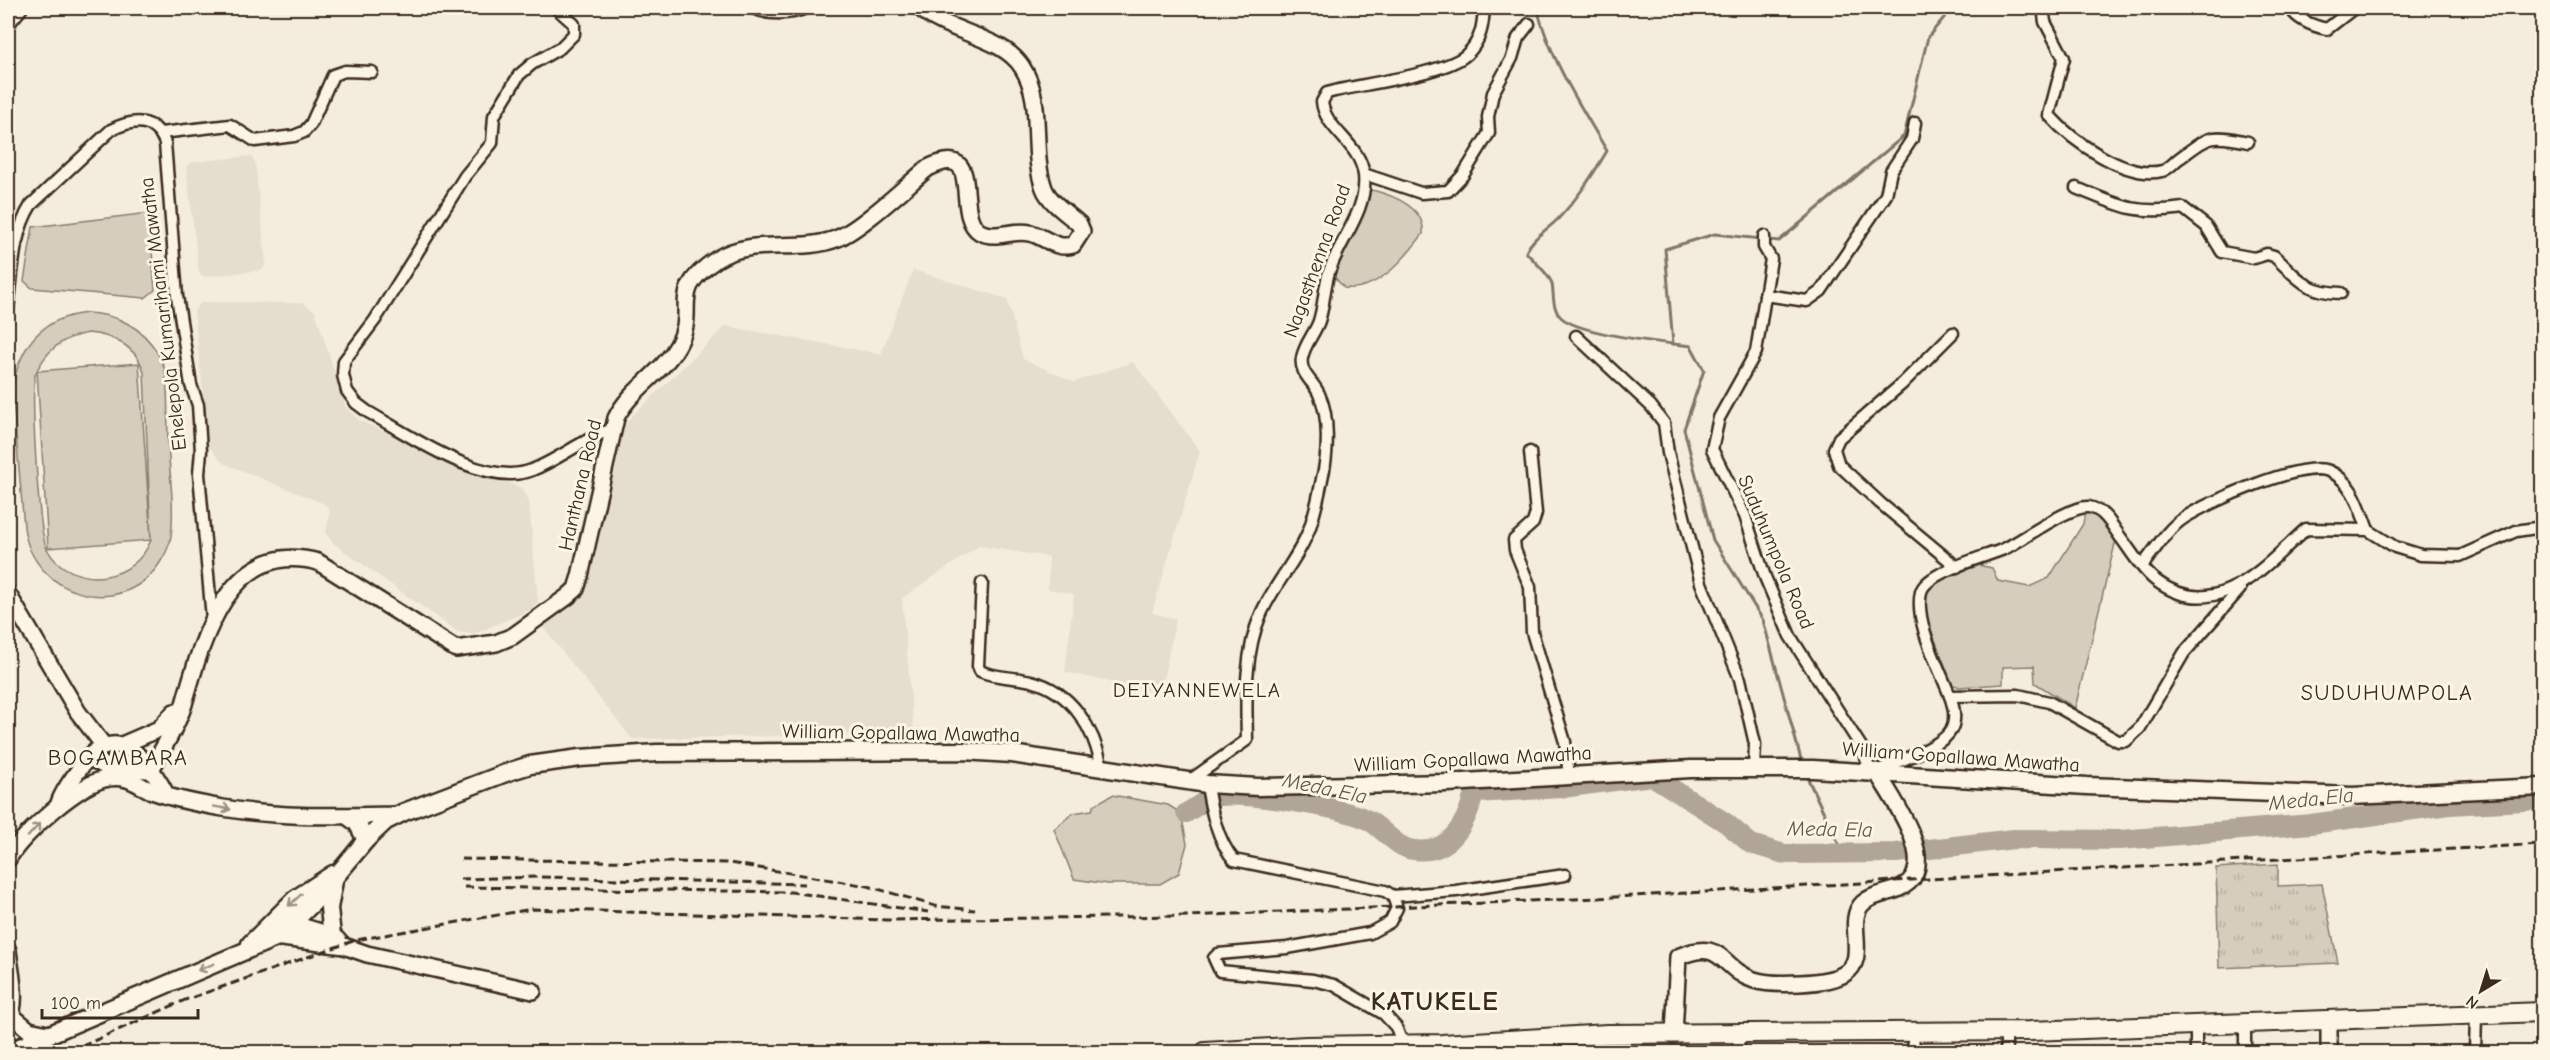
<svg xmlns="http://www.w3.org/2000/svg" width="2550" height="1060" viewBox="0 0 2550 1060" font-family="'Comic Neue',sans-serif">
<defs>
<pattern id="park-tufts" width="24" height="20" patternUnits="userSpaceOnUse" patternTransform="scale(1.5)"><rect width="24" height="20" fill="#d6cdbd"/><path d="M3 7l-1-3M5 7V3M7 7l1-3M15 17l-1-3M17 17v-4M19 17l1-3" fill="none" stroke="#b9b0a2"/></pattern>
</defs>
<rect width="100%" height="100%" fill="#f4eddd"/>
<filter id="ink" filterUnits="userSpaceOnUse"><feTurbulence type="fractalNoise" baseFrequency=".0167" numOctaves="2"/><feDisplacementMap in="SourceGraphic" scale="12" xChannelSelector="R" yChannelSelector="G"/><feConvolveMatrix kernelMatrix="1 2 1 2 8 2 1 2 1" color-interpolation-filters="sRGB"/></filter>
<g filter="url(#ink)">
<g fill="#e5ddce">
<polygon points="251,156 255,161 266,264 262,270 205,277 199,273 186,166 192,162"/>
<polygon points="913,270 1007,299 1023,359 1074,382 1133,362 1200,451 1152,613 1176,619 1160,693 1065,672 1074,594 1048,589 1049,557 979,546 902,598 914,733 632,739 542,626 589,581 626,422 726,326 881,354"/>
<polygon points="201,302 303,303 315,311 346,408 360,421 521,488 529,502 538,602 530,610 474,634 458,632 334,544 326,534 330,511 325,504 223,463 209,447 194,311"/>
</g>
<g fill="#d6cdbd" stroke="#887c6e" stroke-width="1.5" fill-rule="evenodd">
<path d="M1372 190C1393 195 1426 208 1423 234 1405 258 1378 292 1344 288L1332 274 1366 196Z"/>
<polygon points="149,213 155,290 145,298 32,288 24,281 33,227"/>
<path d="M87 313C117 314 143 327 158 354 161 359 164 366 165 371 169 393 167 418 168 440 169 471 175 505 171 536 170 545 166 553 161 561 123 623 32 596 24 527L12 388C21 345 40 318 87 313ZM88 333C113 335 138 347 144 373L151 539 139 363 37 371 48 548 151 540C143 560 126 573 106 576 84 580 58 570 47 549 38 533 31 396 35 375 45 351 62 337 88 333Z"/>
<polygon points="2085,512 2107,520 2116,540 2075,708 2035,683 2034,666 2003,667 2003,684 1959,687 1952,684 1922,606 1924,589 1945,569 1978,565 1992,568 1998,581 2029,587 2049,578 2083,524"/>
<polygon points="1112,795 1168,805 1181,813 1187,844 1179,873 1160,884 1108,884 1074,879 1054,829 1073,813 1092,810 1094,805"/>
</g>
<polygon fill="url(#park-tufts)" stroke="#887c6e" stroke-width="1.5" points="2278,864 2278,886 2322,884 2338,963 2219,968 2216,868"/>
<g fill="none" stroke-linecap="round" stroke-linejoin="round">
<g stroke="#817466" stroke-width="3">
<path d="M1537 8C1550 59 1580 105 1607 151 1592 176 1578 198 1558 219 1546 231 1533 237 1526 252 1533 261 1549 273 1552 284 1554 294 1552 306 1559 315 1572 334 1666 343 1691 346L1704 370 1684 429 1713 540 1763 620 1802 763"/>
<polyline points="1673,344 1665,249 1715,234 1779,241 1904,136 1928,37 1952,8"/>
<polyline points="1806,775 1843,853"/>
</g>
<path stroke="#b0a596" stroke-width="20" d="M1186 813C1195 808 1208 797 1219 796 1249 793 1342 807 1368 820 1384 829 1396 848 1414 850 1450 855 1467 823 1474 793L1562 788 1652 776 1726 823 1751 844 1784 854 1896 853 2014 839 2120 840 2311 824 2450 805 2542 800"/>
<defs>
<g id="street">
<path d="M556 8 574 24V34L560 48 532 64 519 75 494 116 492 143 465 176 375 320 344 361 343 375 347 391 356 403 368 412C408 434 484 489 532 470 560 459 584 438 613 429"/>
<path d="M753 8C768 15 791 15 806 8"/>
<path d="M2043 8 2045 22 2064 58 2049 115C2071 140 2126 180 2162 171 2167 170 2173 164 2177 160 2209 137 2208 133 2248 142"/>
<path d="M2290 8C2298 20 2312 26 2327 29L2354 8"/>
<polyline points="8,25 22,8"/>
<polyline points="161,133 230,125 255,141 294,136 304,132 311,124 333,75 345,71 372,72"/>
<polyline points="1364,174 1421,193 1448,191 1463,175 1489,133 1488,117 1493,93 1512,58 1518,38 1529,24"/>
<path d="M2076 188C2121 206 2134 215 2183 208L2206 226 2222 252 2254 258 2267 254 2274 256C2299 279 2305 292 2341 293"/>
<polyline points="1764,236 1764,247 1771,259 1756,352 1719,418 1712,449 1745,516 1765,577 1790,636 1862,748 1870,770"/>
<polyline points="1765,295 1807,301 1821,291 1886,195 1891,171 1912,139 1915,123"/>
<path d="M8 309C13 274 12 235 31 205L111 130C133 119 155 117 165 143L177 296 191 385 198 405 201 451 199 474 212 619"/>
<polyline points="1953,333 1902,384 1839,438 1834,449 1839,465 1880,503 1957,567"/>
<polyline points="1576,336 1651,406 1664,423 1668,453 1701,583 1740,679 1755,744 1754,769"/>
<polyline points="1530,452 1536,513 1533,523 1514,540 1515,550 1530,587 1532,632 1565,742 1569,776"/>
<path d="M2142 566C2155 550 2167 529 2184 518 2208 502 2303 460 2329 471 2353 481 2360 509 2368 530"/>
<path d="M982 583 978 666 980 671C995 678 1015 677 1031 681 1072 691 1094 729 1102 767"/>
<polyline points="1950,696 2018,695 2049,702 2118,741 2126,741 2140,728 2184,653 2240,589"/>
<path d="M1877 771C1895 762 1937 749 1949 733 1957 723 1954 707 1950 696 1939 667 1914 622 1921 592 1926 572 1985 557 2004 549 2023 540 2070 505 2089 507 2105 510 2112 526 2121 538 2131 551 2141 569 2155 580 2216 626 2264 566 2306 529L2368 530 2395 547 2421 555 2460 556 2516 531 2542 527"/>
<path d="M1189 781 1247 740C1246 699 1244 653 1261 614 1274 584 1299 558 1310 527 1315 512 1319 495 1322 479 1328 455 1330 417 1319 394 1314 382 1299 373 1302 358 1304 345 1315 333 1319 321 1324 306 1324 288 1329 272 1339 241 1368 210 1364 175 1360 143 1325 130 1322 102L1327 93 1335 91C1364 84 1448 73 1467 54 1481 41 1483 25 1484 8"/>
<path d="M1207 784C1210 808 1218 842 1234 860L1385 891 1393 896 1397 908 1390 922 1370 933 1287 948 1218 954 1214 958 1220 971 1313 980 1334 985 1384 1014 1396 1027 1403 1045"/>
<polyline points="1393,896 1456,891 1565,875"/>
<polyline points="2006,1031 2006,1052"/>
<polyline points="1913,1032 1914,1052"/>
<polyline points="1738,1052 1739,1035"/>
<polyline points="2196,1052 2196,1024"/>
<polyline points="2245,1052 2245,1022"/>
<polyline points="2475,1052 2476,1015"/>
</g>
<g id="secondary">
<polyline points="8,594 78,712 104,746"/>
<polyline points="122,745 159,729 174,712"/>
<polyline points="88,757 111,769 151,770"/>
<path d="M151 770C162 749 177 727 184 704 202 640 229 538 318 562L456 649 496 643 513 636 567 597 576 589 580 576 616 418C630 389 662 374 678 345 699 307 666 293 717 259 752 236 800 254 838 238 862 228 906 186 928 168 986 139 952 215 980 232 995 240 1014 229 1030 233 1046 237 1056 250 1073 245L1082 231 1079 224C1068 214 1049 202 1044 188 1030 150 1045 102 1022 67 1003 36 947 33 920 8"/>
<path d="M59 803C63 791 71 781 78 771 112 719 145 754 166 794"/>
<path d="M8 859C22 834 80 782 109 778 127 775 136 784 152 791 174 799 199 804 223 808 281 818 337 816 396 815"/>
<polyline points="341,945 367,954 533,991"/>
<path d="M8 950C10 971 19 1002 8 1021"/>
<polyline points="11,1015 29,1030 48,1034"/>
<path d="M1674 1034 1678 957C1724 937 1719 968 1754 980 1772 986 1828 984 1844 974 1870 959 1844 921 1863 903 1875 892 1896 894 1909 882 1936 857 1890 795 1876 771"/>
<polyline points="2329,1052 2329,1021"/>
</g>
<g id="primary">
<polyline points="349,817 357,823 366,840"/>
<polyline points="292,924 332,936 338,941"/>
<polyline points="332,936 329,908 334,881"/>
<polyline points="278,937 341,945"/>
<polyline points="250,944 295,899 333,874"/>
<polyline points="8,1052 278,937 317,899 366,840 386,821 404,812 511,771 530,765 580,758 657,753 963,751 1012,754 1207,784 1258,787 1447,783 1691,769 1813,769 2087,786 2352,796 2542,787"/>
</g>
<polyline id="highway" points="1205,1052 1306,1046 1442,1044 1607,1034 2030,1031 2542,1012"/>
</defs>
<use href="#street" stroke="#3b2a1e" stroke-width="15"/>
<use href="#secondary" stroke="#3b2a1e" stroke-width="20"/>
<use href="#primary" stroke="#3b2a1e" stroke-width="21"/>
<use href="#highway" stroke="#3b2a1e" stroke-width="22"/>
<use href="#street" stroke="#fcf5e5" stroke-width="10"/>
<use href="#secondary" stroke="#fcf5e5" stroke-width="15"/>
<use href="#primary" stroke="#fcf5e5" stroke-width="16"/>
<use href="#highway" stroke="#fcf5e5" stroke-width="18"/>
<g stroke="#3b2a1e" stroke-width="3" stroke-dasharray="9 4.5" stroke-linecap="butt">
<polyline points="461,859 729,863 868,886 935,906 975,910"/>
<polyline points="460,879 541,877 805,884"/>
<polyline points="464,887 791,892 928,912"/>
<polyline points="69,1052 185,1000 356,940 532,909 887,920 1189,916 1598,898 2542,844"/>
</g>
</g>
<defs><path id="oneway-shaft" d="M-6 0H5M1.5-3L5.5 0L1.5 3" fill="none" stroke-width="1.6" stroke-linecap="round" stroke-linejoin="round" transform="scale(1.5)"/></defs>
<g stroke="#9c9082">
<use href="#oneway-shaft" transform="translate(222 808) rotate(10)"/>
<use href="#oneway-shaft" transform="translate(34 830) rotate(-47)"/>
<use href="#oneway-shaft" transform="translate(295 900) rotate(138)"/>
<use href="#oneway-shaft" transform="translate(206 967) rotate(157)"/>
</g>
</g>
<g text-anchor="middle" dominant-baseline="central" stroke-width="6" stroke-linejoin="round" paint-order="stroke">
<g font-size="20" fill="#3b2a1e" stroke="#fcf5e5">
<text transform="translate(1317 261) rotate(-70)">Nagasthenna Road</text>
<text transform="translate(163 314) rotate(-97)">Ehelepola Kumarihami Mawatha</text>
<text transform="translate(580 485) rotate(-77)">Hanthana Road</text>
<text transform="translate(1776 552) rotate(67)">Suduhumpola Road</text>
<text transform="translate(901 733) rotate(1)">William Gopallawa Mawatha</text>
<text transform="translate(1961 757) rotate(4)">William Gopallawa Mawatha</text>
<text transform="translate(1473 759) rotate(-3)">William Gopallawa Mawatha</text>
</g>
<g font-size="21" letter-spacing="1.5" fill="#3b2a1e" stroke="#fcf5e5">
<text x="1197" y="690">DEIYANNEWELA</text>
</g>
<g font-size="21" font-style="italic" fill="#645548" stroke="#fcf5e5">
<text transform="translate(1325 788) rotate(12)">Meda Ela</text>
<text transform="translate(2311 799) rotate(-6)">Meda Ela</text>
<text transform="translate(1830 829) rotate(1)">Meda Ela</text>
</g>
<g font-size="22" letter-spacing="1.5" fill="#3b2a1e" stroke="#fcf5e5">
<text x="2387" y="693">SUDUHUMPOLA</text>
<text x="118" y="758">BOGAMBARA</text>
</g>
<g font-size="26" font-weight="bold" letter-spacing="1.5" fill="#3b2a1e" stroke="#fcf5e5">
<text x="1435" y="1002">KATUKELE</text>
</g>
</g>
<rect width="2550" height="1060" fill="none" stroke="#fcf5e5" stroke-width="30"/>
<rect x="15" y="15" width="2520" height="1030" fill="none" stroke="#3b2a1e" stroke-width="2" filter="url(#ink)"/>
<g transform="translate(2481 991) rotate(218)" stroke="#fcf5e5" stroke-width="4.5" paint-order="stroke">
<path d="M0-4.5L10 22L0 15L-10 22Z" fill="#3b2a1e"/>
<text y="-9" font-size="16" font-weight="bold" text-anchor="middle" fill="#3b2a1e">N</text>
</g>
<path d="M42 1009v9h156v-9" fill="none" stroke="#3b2a1e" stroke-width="3"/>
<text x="51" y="1009" font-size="18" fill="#3b2a1e" stroke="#fcf5e5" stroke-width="4.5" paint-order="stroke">100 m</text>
</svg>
